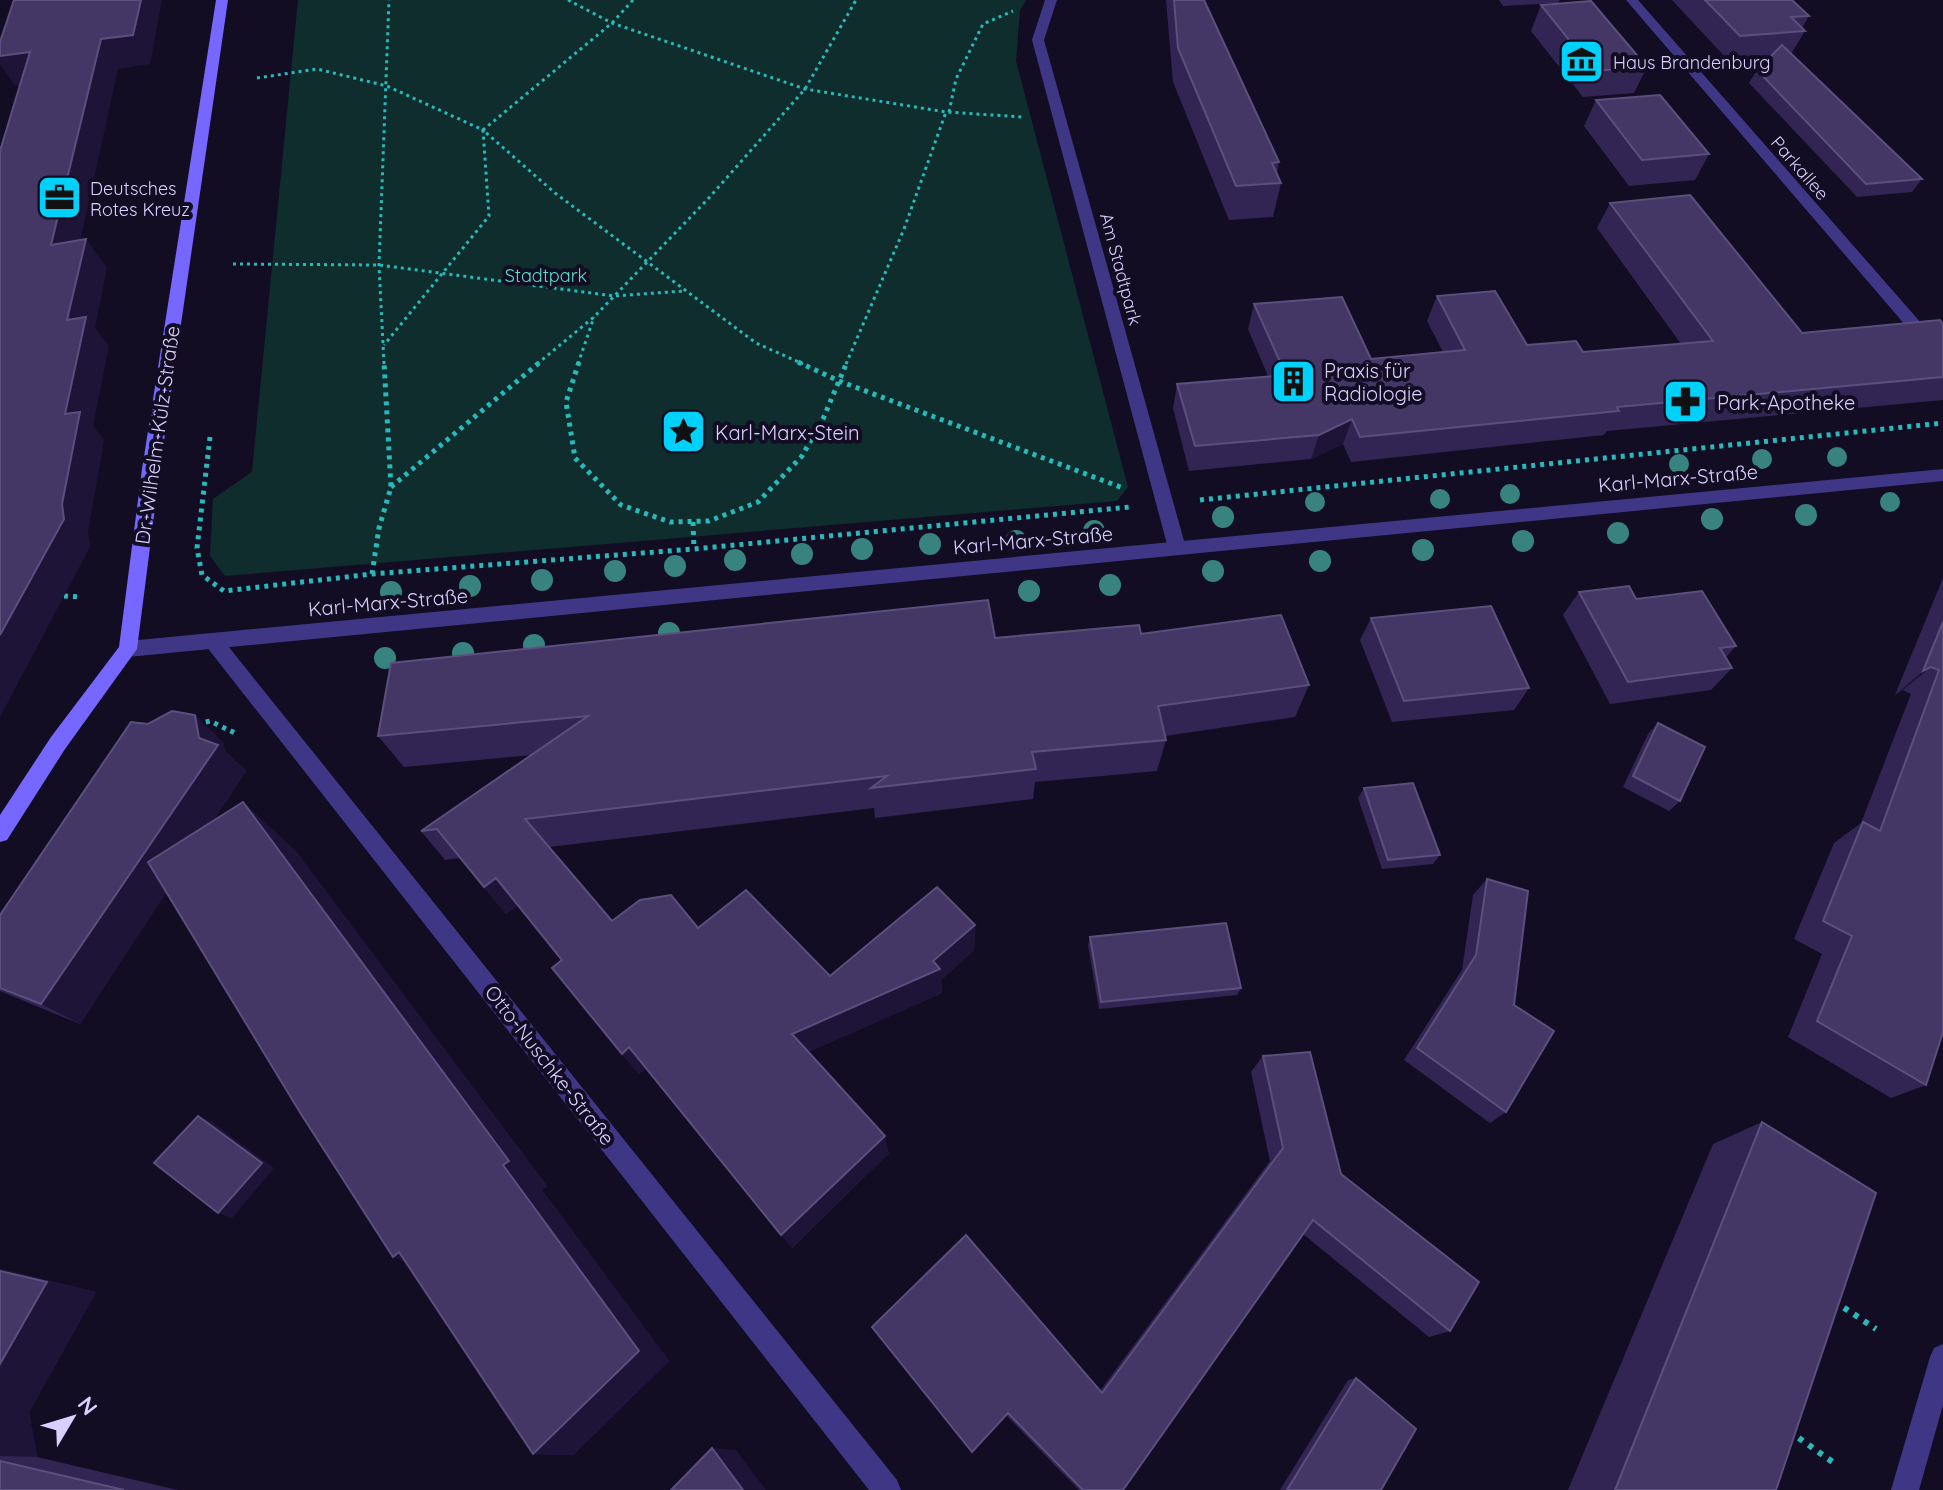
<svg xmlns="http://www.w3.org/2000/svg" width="1943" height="1490" viewBox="0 0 1943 1490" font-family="Quicksand,sans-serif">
<rect width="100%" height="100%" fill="#130d24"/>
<polygon fill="#102d2e" points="298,0 1026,0 1020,10 1016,61 1128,487 1117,501 225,576 210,556 213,499 252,472"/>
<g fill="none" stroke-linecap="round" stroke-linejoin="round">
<g stroke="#29b9ba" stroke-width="3" stroke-dasharray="3 4" stroke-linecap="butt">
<polyline points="568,0 612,23 805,89 946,112 1023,117"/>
<polyline points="633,0 612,23 483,130 555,193 756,343 803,364"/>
<polyline points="257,78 317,69 387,86 483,130 489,216 384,345"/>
<polyline points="949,112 956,79 983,24 1013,11"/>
<polyline points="233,264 379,265 614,296 684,291"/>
<polyline points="384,364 379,265 389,0"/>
<polyline points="537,364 594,317 707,200 805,89 856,0"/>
<polyline points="578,364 594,317"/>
<polyline points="846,364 904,229 946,112"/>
</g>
<g stroke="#29b9ba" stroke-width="5" stroke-dasharray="4 5" stroke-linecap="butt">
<polyline points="579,362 566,402 575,458 621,505 670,522 709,521 758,502 802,456 823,419 847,362"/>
<polyline points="798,362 839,381 1123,488"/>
<polyline points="210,437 197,548 202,575 224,591 372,574 694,549 1130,507"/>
<polyline points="391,487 540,362"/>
<polyline points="1200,500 1943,423"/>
<polyline points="693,522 694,549"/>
<polyline points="372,574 379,528 391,487 384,362"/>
<polyline points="64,596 80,597"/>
<polyline points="197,724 210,721 235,733"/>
</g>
<g stroke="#29b9ba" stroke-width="6" stroke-dasharray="5 7" stroke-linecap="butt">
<polyline points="1834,1301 1876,1329"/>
<polyline points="1789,1431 1834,1463"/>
</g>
<g fill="#3f3685" fill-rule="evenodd">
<polygon points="1045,0 1057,0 1044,40 1186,548 1177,555 1168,548 1032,40"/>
<polygon points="1626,0 1638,0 1943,348 1943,363 1937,362"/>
<polygon points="213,633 220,636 897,1480 901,1490 869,1490 206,646 204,641 206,636"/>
<polygon points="1943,1344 1943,1405 1919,1490 1891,1490 1930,1357 1934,1348"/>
</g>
<polygon fill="#3f3685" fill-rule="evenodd" points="1943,469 1943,481 128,657 121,654 119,649 121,644 128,641"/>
<polygon fill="#7567ff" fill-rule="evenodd" points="216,0 228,0 160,469 137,649 65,749 7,840 0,842 0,815 51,737 119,647 142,469"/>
</g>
<g fill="#388380">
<circle cx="1837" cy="457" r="10"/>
<circle cx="1762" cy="459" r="10"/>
<circle cx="1679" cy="464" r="10"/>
<circle cx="1510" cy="494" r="10"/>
<circle cx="1440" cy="499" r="10"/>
<circle cx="1315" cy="502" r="10"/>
<circle cx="1890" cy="502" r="10"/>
<circle cx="1806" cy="515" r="11"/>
<circle cx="1223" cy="517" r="11"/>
<circle cx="1712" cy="519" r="11"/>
<circle cx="1094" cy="531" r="11"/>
<circle cx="1618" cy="533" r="11"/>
<circle cx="1016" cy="541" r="11"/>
<circle cx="1523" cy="541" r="11"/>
<circle cx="930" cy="544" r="11"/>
<circle cx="862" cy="549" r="11"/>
<circle cx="1423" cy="550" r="11"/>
<circle cx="802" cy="554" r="11"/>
<circle cx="735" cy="560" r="11"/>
<circle cx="1320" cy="561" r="11"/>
<circle cx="675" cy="566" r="11"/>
<circle cx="615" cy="571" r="11"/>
<circle cx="1213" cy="571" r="11"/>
<circle cx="542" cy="580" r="11"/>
<circle cx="1110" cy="585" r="11"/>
<circle cx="470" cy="586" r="11"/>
<circle cx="1029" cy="591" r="11"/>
<circle cx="391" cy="592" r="11"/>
<circle cx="669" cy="633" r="11"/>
<circle cx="534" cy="645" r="11"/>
<circle cx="463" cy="653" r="11"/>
<circle cx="385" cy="658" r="11"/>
</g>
<g fill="#322553">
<polygon points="1166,0 1204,0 1279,162 1277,173 1281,183 1273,217 1229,220 1173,82"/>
<polygon points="1499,0 1560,0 1558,3 1503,6"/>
<polygon points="1672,0 1792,0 1809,16 1802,28 1805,31 1791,54 1922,179 1912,192 1857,197 1749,83 1757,70 1770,56 1728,60"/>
<polygon points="1541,5 1647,67 1634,93 1583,97 1531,31"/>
<polygon points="1596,100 1709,154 1695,180 1629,186 1584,126"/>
<polygon points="1610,203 1802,333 1943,324 1943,400 1607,431 1604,435 1351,462 1343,444 1311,459 1189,471 1173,408 1177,384 1268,376 1248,329 1254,304 1371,359 1443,352 1427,321 1437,296 1527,345 1583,352 1681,344 1597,228"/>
<polygon points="1943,578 1943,1032 1926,1085 1891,1098 1788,1037 1822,954 1794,939 1834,843 1861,823 1911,694 1903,690 1895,695"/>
<polygon points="1579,592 1636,599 1736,646 1726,657 1732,668 1711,690 1610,704 1563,615"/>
<polygon points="1371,618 1529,688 1514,710 1392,722 1360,640"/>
<polygon points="1141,634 1309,685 1295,717 1165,736 1166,740 1157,771 1035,782 1033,799 875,818 874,808 549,847 612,921 698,928 830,976 975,925 974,950 941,980 942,993 808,1052 889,1153 792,1248 646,1068 639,1074 622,1054 562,960 518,905 506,914 460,858 445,860 421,831 532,755 404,767 378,736 995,638"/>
<polygon points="1658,723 1680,801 1669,811 1623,787 1648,734"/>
<polygon points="223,742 225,751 246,771 213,821 294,849 547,1186 542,1190 669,1361 573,1455 533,1454 166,892 80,1024 0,991 0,915"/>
<polygon points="1364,788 1440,855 1433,864 1382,869 1358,798"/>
<polygon points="1487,879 1514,1005 1506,1112 1490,1123 1404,1060 1462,970 1473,895"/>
<polygon points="1090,937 1241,988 1237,995 1099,1009 1088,945"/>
<polygon points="1263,1056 1341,1174 1450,1331 1429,1337 1303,1234 1123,1490 1079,1490 1006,1415 972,1452 872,1327 1100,1391 1270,1161 1251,1072"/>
<polygon points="1762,1122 1776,1490 1568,1490 1713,1144"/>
<polygon points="0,1269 96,1292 29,1412 37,1457 178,1490 0,1490"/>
<polygon points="1356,1378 1381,1490 1280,1490 1348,1380"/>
</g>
<g fill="#1e1438">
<polygon points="141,0 162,0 150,64 118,69 73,274 51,245 101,39"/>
<polygon points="30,52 49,81 15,86 0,64 0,56"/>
<polygon points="86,239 107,268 95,328 109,346 93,426 104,440 88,532 90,547 0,717 0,635 62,504 67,320"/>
<polygon points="1352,419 1343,444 1311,459 1319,435"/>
<polygon points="1931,667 1903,690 1895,695 1923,671"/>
<polygon points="195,715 223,742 225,751 246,771 80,1024 41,1004"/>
<polygon points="243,802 294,849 547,1186 542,1190 669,1361 573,1455 533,1454"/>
<polygon points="496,878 518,905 506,914 484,887"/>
<polygon points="975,925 974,950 941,980 942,993 801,1055 792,1034 933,961"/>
<polygon points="629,1047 646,1068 639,1074 622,1054"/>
<polygon points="198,1116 212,1122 274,1168 232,1218 218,1213"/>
<polygon points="885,1136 889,1153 792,1248 781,1235"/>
<polygon points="399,1252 442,1275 393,1257"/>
<polygon points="0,1269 96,1292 29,1412 37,1457 0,1456"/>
<polygon points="712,1448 736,1450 766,1490 743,1490"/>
</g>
<g fill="#443765" stroke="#5b4f7e" stroke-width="2">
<polygon points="14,0 141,0 133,35 101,39 51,245 86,239 67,320 86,317 65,414 80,412 62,504 64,519 0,635 0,151 30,52 0,56 0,42"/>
<polygon points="1174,0 1204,0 1279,162 1272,163 1281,183 1236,186 1178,48"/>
<polygon points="1705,0 1792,0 1809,16 1791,17 1805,31 1740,36"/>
<polygon points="1591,1 1647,67 1594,71 1541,5"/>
<polygon points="1782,45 1922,179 1866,184 1757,70"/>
<polygon points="1660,95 1709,154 1642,160 1596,100"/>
<polygon points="1690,195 1802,333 1940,320 1943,324 1943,377 1617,407 1619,411 1360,437 1352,419 1319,435 1195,446 1177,384 1286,375 1254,304 1342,297 1371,359 1465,350 1437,296 1495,291 1527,345 1576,341 1583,352 1713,341 1610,203"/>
<polygon points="1629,586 1636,599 1702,591 1736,646 1720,648 1732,668 1628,682 1579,592"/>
<polygon points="988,600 995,638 1139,625 1141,634 1281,615 1309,685 1158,706 1166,740 1032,752 1036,769 871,788 887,776 525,819 612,921 640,900 671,895 698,928 746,890 830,976 937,887 975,925 933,961 940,969 792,1034 885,1136 781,1235 629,1047 622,1054 552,968 562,960 496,878 484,887 437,829 421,831 588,716 378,736 391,663"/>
<polygon points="1491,606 1529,688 1404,701 1371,618"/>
<polygon points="1943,622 1943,1032 1926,1085 1817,1021 1852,936 1823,921 1863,822 1880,831 1939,670 1931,667 1923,671"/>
<polygon points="172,711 195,715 199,738 218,745 41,1004 0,988 0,915 131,722 148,724"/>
<polygon points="1658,723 1705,747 1680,801 1633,776"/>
<polygon points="1413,783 1440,855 1388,860 1364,788"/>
<polygon points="243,802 509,1161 503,1165 639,1351 533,1454 399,1252 393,1257 301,1114 148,862"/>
<polygon points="1487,879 1528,891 1514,1005 1554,1031 1506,1112 1417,1048 1476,955"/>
<polygon points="1226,923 1241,988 1101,1002 1090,937"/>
<polygon points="1310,1052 1341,1174 1479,1282 1450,1331 1313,1220 1123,1490 1083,1490 1008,1413 972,1452 872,1327 966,1235 1102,1393 1283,1148 1263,1056"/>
<polygon points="198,1116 262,1163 218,1213 154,1163"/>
<polygon points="1762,1122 1876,1193 1776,1490 1615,1490"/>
<polygon points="0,1271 47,1282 0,1364"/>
<polygon points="1356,1378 1416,1429 1381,1490 1287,1490"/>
<polygon points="712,1448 743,1490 671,1490"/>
<polygon points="0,1461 124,1490 0,1490"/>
</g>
<defs>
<symbol id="museum-square" viewBox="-11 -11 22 22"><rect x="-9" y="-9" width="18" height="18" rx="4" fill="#00d1fb" stroke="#130d24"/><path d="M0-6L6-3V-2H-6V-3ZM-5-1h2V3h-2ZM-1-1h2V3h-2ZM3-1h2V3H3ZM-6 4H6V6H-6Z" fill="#111"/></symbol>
<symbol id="office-square" viewBox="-11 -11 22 22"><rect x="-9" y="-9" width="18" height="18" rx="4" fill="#00d1fb" stroke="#130d24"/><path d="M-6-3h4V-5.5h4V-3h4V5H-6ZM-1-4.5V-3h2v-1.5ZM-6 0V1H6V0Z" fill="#111"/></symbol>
<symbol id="building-square" viewBox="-11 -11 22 22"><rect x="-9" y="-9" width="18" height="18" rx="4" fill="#00d1fb" stroke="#130d24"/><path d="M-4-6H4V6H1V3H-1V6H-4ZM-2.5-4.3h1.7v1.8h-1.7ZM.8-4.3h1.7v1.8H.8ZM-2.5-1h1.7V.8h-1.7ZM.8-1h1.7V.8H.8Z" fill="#111"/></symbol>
<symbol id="pharmacy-square" viewBox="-11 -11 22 22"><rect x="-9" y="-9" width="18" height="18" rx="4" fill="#00d1fb" stroke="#130d24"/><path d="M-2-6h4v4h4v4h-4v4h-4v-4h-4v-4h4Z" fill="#111"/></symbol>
<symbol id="sight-square" viewBox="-11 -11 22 22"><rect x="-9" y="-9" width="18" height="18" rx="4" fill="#00d1fb" stroke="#130d24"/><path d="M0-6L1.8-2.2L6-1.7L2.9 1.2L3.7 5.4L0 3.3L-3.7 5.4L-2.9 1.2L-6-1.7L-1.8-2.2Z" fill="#111"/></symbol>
</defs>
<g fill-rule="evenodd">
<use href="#museum-square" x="1556" y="36" width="51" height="51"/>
<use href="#office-square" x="34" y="172" width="51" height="51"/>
<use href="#building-square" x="1268" y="356" width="51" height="51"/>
<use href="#pharmacy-square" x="1660" y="376" width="51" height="51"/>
<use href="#sight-square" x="658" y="406" width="51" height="51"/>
</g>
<g text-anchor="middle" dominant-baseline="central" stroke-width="8" stroke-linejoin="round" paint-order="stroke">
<g font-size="18" fill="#d9d0ff" stroke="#130d24" text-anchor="start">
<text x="1613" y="62">Haus Brandenburg</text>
<text x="90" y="188">Deutsches<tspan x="90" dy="21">Rotes Kreuz</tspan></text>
</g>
<g font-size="18" fill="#d9d0ff" stroke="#130d24">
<text transform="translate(1800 168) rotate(49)">Parkallee</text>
<text transform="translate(1121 269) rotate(75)">Am Stadtpark</text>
</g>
<g font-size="18" fill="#57e4cb" stroke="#130d24">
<text x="546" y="275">Stadtpark</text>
</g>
<g font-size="20" fill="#d9d0ff" stroke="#130d24" text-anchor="start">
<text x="1324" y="370">Praxis für<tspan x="1324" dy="23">Radiologie</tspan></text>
<text x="1717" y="402">Park-Apotheke</text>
<text x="715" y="432">Karl-Marx-Stein</text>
</g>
<g font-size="20" fill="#d9d0ff" stroke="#130d24">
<text transform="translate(157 435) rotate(-82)">Dr.-Wilhelm-Külz-Straße</text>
<text transform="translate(1678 478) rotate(-5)">Karl-Marx-Straße</text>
<text transform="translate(1033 540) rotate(-5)">Karl-Marx-Straße</text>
<text transform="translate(388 602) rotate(-5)">Karl-Marx-Straße</text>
<text transform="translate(550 1065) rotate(52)">Otto-Nuschke-Straße</text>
</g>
</g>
<g transform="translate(72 1418) rotate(52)" stroke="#130d24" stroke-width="6" paint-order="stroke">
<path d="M0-6L14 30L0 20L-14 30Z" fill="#d9d0ff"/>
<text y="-12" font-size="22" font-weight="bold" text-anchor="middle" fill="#d9d0ff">N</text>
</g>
</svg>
